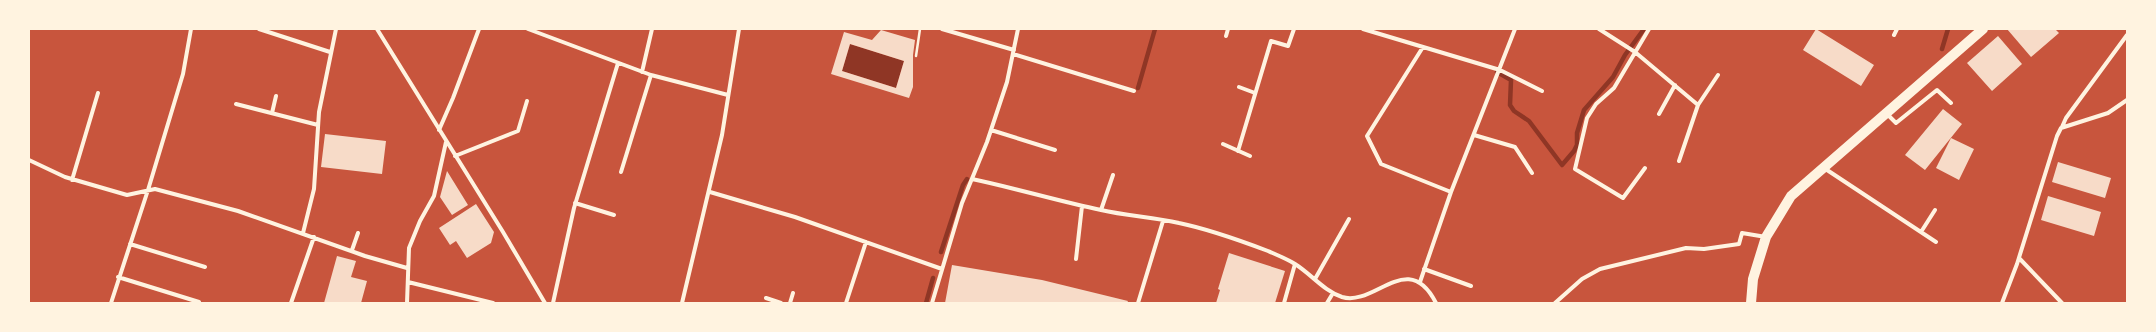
<svg xmlns="http://www.w3.org/2000/svg" width="2156" height="332" font-family="Karla,sans-serif">
<style>
.water{fill:#8f3625}
.lines{fill:none;stroke-linecap:round;stroke-linejoin:round}
.stream{stroke:#8f3625;stroke-width:4.5}
.building{fill:#f7dbc8;fill-rule:evenodd}
.path{stroke:#fff3e0;stroke-width:2.5}
.minor{stroke:#fff3e0;stroke-width:4}
.primary{stroke:#fff3e0;stroke-width:10}
</style>
<rect width="100%" height="100%" fill="#c8553d"/>
<path class="water" d="M850 44 904 61 896 88 842 71Z"/>
<g class="lines">
<path class="stream" d="M1942 49 1948 29
M1497 72 1511 80 1510 105 1514 111 1529 121 1562 165 1574 151 1577 145V133L1584 110 1613 77 1625 55 1644 29
M1138 88 1155 29
M941 252 963 185 967 179
M926 303 933 278"/>
</g>
<path class="building" d="M1816 29 1874 65 1861 86 1803 50Z
M2007 29H2055L2059 33 2031 57Z
M881 30 915 40 913 55V87L909 98 831 74 844 32 872 40ZM850 44 904 61 896 88 842 71Z
M1998 36 2022 64 1992 91 1967 63Z
M1943 109 1962 124 1925 170 1905 155Z
M325 134 386 141 382 174 321 167Z
M1951 138 1974 149 1959 180 1936 168Z
M2058 162 2111 178 2105 198 2052 182Z
M447 171 468 205 452 215 440 197Z
M2048 196 2101 212 2094 236 2041 220Z
M476 204 494 232 491 243 467 258 456 241 450 245 439 228Z
M1229 253 1285 271 1275 303H1216L1220 290 1218 289Z
M337 256 356 261 351 277 367 281 361 303H324Z
M952 265 1042 280 1128 301 1127 303H945Z"/>
<g class="lines">
<path class="path" d="M916 56 920 29"/>
<path class="minor" d="M259 29 330 52
M377 29 503 232 545 303
M528 29 651 75 728 95
M942 29 1014 50
M1363 29 1500 70 1542 91
M1599 29 1635 52 1698 105
M1894 35 1897 29
M1226 36 1228 29
M1423 47 1367 136 1381 164 1451 192
M1013 54 1134 91
M642 72 652 29
M1239 87 1255 93
M236 104 318 125
M272 113 276 96
M1659 114 1675 85
M1887 114 1896 123 1937 90 1951 103
M2062 127 2066 118 2127 35
M439 130 453 98 479 29
M991 130 1055 150
M1474 135 1515 147 1532 173
M1223 144 1250 156
M1238 151 1271 41 1288 46 1294 29
M455 156 518 131 527 101
M29 160 65 177 127 195 155 189 238 211 365 256 407 268
M1679 161 1698 105 1718 75
M1645 168 1623 198 1575 169 1587 118 1596 104 1614 88 1649 29
M1824 168 1936 242
M621 172 651 75
M972 179C1015 188 1058 201 1101 210 1127 216 1153 217 1179 223 1208 229 1239 240 1268 251 1277 255 1287 259 1295 264 1311 274 1324 291 1342 297 1375 307 1408 248 1436 303
M72 180 98 93
M710 192 795 217 942 269
M575 203 614 215
M1101 210 1113 175
M1921 232 1935 210
M303 233 314 189 319 112 336 29
M130 244 205 267
M352 250 358 233
M2019 258 2062 303
M1076 259 1082 206
M1424 269 1471 286
M118 277 199 302
M1315 279 1349 219
M408 282 493 303
M1420 282 1451 192 1515 29
M766 298 781 303
M111 303 148 190 183 74 191 29
M291 303 314 237
M407 303 409 248 420 221 434 196 446 142
M553 303 574 208 618 63
M682 303 722 135 739 29
M790 303 793 293
M846 303 866 242
M932 303 962 203 987 142 1007 82 1018 29
M1138 303 1163 221
M1284 303 1295 264
M1327 303 1333 293
M1555 303 1582 279 1600 269 1686 248 1704 249 1739 244 1742 233 1766 237
M2002 303 2017 264 2057 136 2061 128 2108 113 2127 100"/>
<path class="primary" d="M1751 303 1753 279 1766 237 1791 196 1983 29"/>
</g>
<rect width="2156" height="332" fill="none" stroke="#fff3e0" stroke-width="60"/>
</svg>
